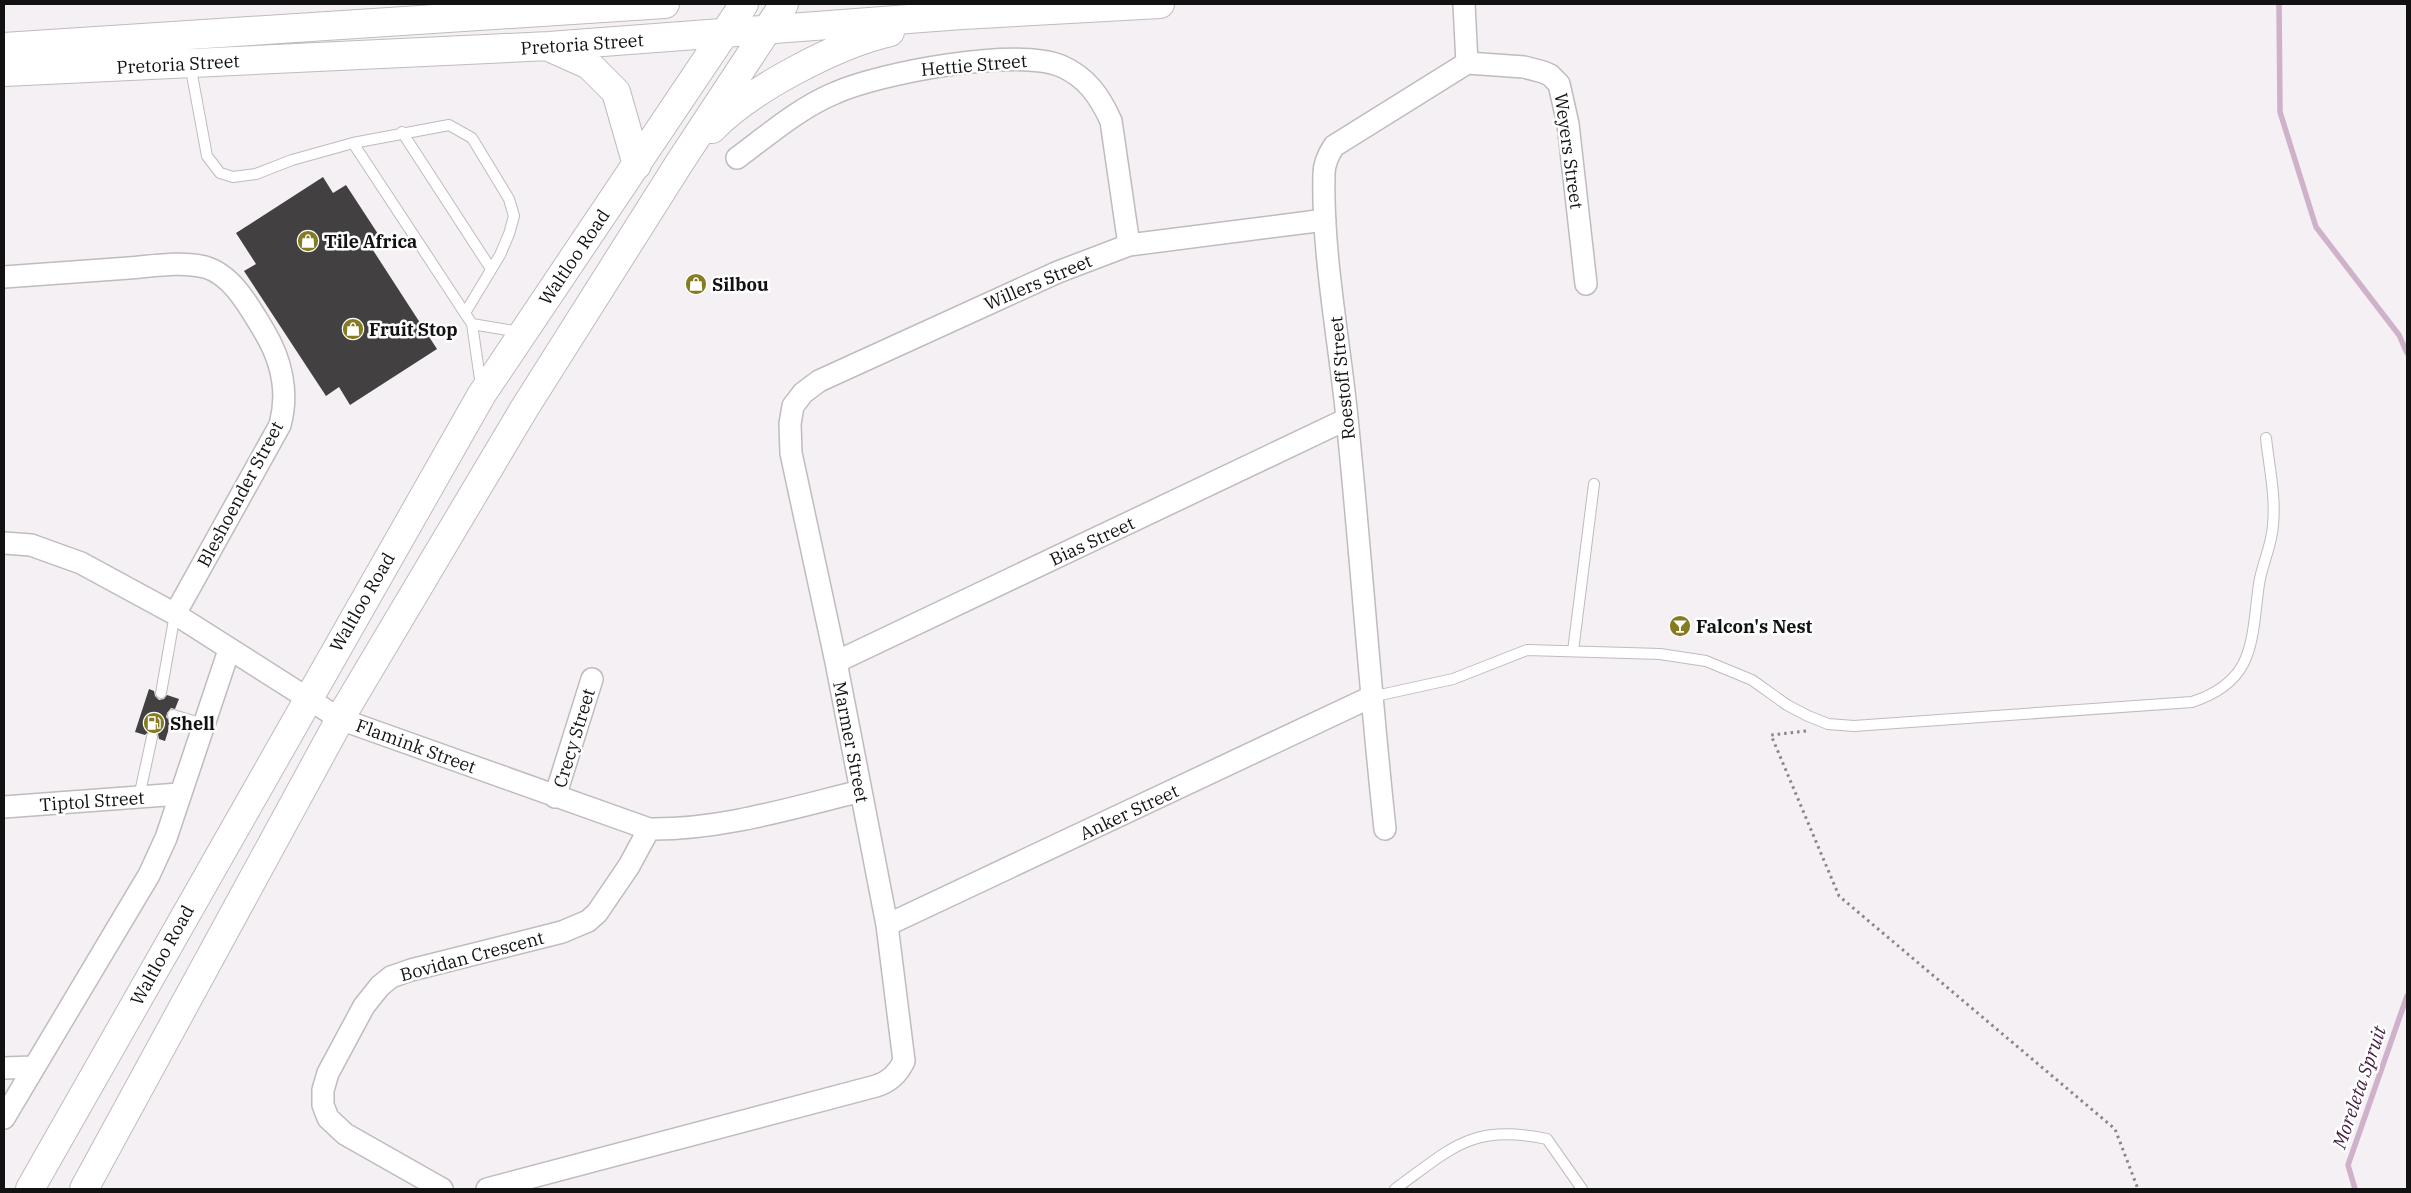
<svg xmlns="http://www.w3.org/2000/svg" width="2411" height="1193" font-family="'IBM Plex Serif',serif">
<style>
.lines{fill:none;stroke-linecap:round;stroke-linejoin:round}
.stream{stroke:#cfb1ca;stroke-width:5.5}
.building{fill:#434042}
.lane-casing{stroke:#bfbbbe;stroke-width:12}
.street-casing{stroke:#bfbbbe;stroke-width:24}
.secondary-casing{stroke:#bfbbbe;stroke-width:30}
.path{stroke:#898688;stroke-width:3;stroke-dasharray:2.5 4;stroke-linecap:butt}
.lane{stroke:#fff;stroke-width:10}
.street{stroke:#fff;stroke-width:21}
.secondary{stroke:#fff;stroke-width:28}
.labels{text-anchor:middle;dominant-baseline:central;stroke-width:5;stroke-linejoin:round;paint-order:stroke}
.street-label{font-size:18px;fill:#131213;stroke:#fff}
.poi-label{font-size:18px;font-weight:bold;fill:#131213;stroke:#fff;text-anchor:start}
.water-label{font-size:19px;font-style:italic;fill:#431d3f;stroke:#fff}
</style>
<rect width="100%" height="100%" fill="#f4f0f3"/>
<g class="lines">
<path class="stream" d="M2279 4 2280 112 2316 227 2399 335 2407 353
M2355 1189 2348 1165 2407 996"/>
</g>
<path class="building" d="M323 177 333 193 346 185 380 237 369 244 437 349 350 405 339 387 326 396 244 271 256 264 236 233Z
M149 689 154 691 155 696 159 700 164 699 167 695 179 699 175 709 171 708 167 713 166 717 171 722 165 741 159 739 158 734 154 730 149 731 145 735 135 732Z"/>
<g class="lines">
<g class="lane-casing">
<path id="lane" d="M190 64 207 156 220 173 233 177 256 174 292 160 353 143 472 324 481 386
M402 132 491 269
M353 143 449 125 472 138 509 199 514 216 509 234 500 255 465 313
M472 324 520 332
M1573 651 1594 484
M161 693 175 614
M1371 697 1453 679 1527 650 1660 654 1706 661 1752 680 1787 705 1808 716 1828 724 1854 726 2192 702C2256 681 2251 641 2259 584 2262 564 2272 545 2273 525 2276 497 2269 466 2266 438
M173 715 204 724
M139 797 152 737
M1395 1189C1452 1148 1472 1123 1547 1139L1582 1189"/>
</g>
<g class="street-casing">
<path id="street" d="M1467 63 1524 67 1543 72 1550 75 1559 84 1568 124 1586 284
M737 158C768 135 799 108 835 93 880 73 1016 47 1061 66 1087 77 1100 97 1111 121L1129 245
M4 277C46 274 87 271 129 268 154 266 181 261 205 267 233 275 250 308 264 331 281 359 289 392 280 425L175 614
M4 543 31 545 81 563 175 614 340 719 649 829C721 830 791 808 861 791
M836 662 1347 419
M555 797 592 679
M4 807 179 794
M1385 829C1370 692 1361 555 1347 418 1339 338 1322 254 1324 174 1324 163 1328 155 1334 146L1467 63 1464 4
M887 925 1371 697
M4 1068 33 1067
M4 1118 149 875 166 838 229 650
M442 1189 345 1134 328 1118 323 1105V1090L328 1073 364 1006 380 986 391 977 411 970 562 932 588 921 597 913 629 866 649 829
M487 1189 876 1086C889 1082 898 1074 904 1061L887 925 836 662 791 453 790 424 793 406 803 393 819 381 1058 272 1129 245 1325 220"/>
</g>
<g class="secondary-casing">
<path id="secondary" d="M4 47 665 4
M551 48 589 65 616 92 637 165
M4 72 549 46 962 15 1160 4
M712 129C749 90 837 44 890 32
M30 1189 482 394 744 4
M84 1189 345 710 524 409 680 162 784 4"/>
</g>
<path class="path" d="M1806 731 1771 735 1839 896 2115 1129 2138 1189"/>
<use href="#lane" class="lane"/>
<use href="#street" class="street"/>
<use href="#secondary" class="secondary"/>
</g>
<defs>
<g id="shop-disc" transform="scale(1.125)"><circle r="9.5" fill="#857c22" stroke="#fff"/><path d="M-5-2.5h2.3a2.7 3.5 0 0 1 5.4 0H5L5.5 6h-11ZM-1.5-2.5h3a1.5 2.3 0 0 0-3 0Z" fill="#fff"/></g>
<g id="bar-disc" transform="scale(1.125)"><circle r="9.5" fill="#857c22" stroke="#fff"/><path d="M-6-5H6L.8 .8V4.5H3.5V6h-7V4.5H-.8V.8Z" fill="#fff"/></g>
<g id="fuel-disc" transform="scale(1.125)"><circle r="9.5" fill="#857c22" stroke="#fff"/><path d="M-5.5-6h7V0h2V4h1.3V-2.5L3-4.5l.8-.8L6-3V5H2.5V1h-1V6h-7ZM-4.2-4.7v3.2H.2V-4.7Z" fill="#fff"/></g>
</defs>
<g fill-rule="evenodd">
<use href="#shop-disc" x="308" y="241"/>
<use href="#shop-disc" x="696" y="284"/>
<use href="#shop-disc" x="353" y="329"/>
<use href="#bar-disc" x="1680" y="626"/>
<use href="#fuel-disc" x="154" y="723"/>
</g>
<g class="labels">
<g class="street-label">
<text transform="translate(582 44) rotate(-4)">Pretoria Street</text>
<text transform="translate(178 64) rotate(-3)">Pretoria Street</text>
<text transform="translate(974 65) rotate(-5)">Hettie Street</text>
<text transform="translate(1569 151) rotate(82)">Weyers Street</text>
<text transform="translate(574 257) rotate(-56)">Waltloo Road</text>
<text transform="translate(1038 282) rotate(-23)">Willers Street</text>
<text transform="translate(1342 378) rotate(-96)">Roestoff Street</text>
<text transform="translate(240 494) rotate(-62)">Bleshoender Street</text>
<text transform="translate(1092 541) rotate(-25)">Bias Street</text>
<text transform="translate(362 602) rotate(-60)">Waltloo Road</text>
<text transform="translate(574 738) rotate(-73)">Crecy Street</text>
<text transform="translate(851 742) rotate(79)">Marmer Street</text>
<text transform="translate(416 746) rotate(20)">Flamink Street</text>
<text transform="translate(92 801) rotate(-4)">Tiptol Street</text>
<text transform="translate(1129 812) rotate(-25)">Anker Street</text>
<text transform="translate(162 955) rotate(-61)">Waltloo Road</text>
<text transform="translate(472 956) rotate(-15)">Bovidan Crescent</text>
</g>
<g class="poi-label">
<text x="324" y="241">Tile Africa</text>
<text x="712" y="284">Silbou</text>
<text x="369" y="329">Fruit Stop</text>
<text x="1696" y="626">Falcon's Nest</text>
<text x="170" y="723">Shell</text>
</g>
<g class="water-label">
<text transform="translate(2359 1087) rotate(-71)">Moreleta Spruit</text>
</g>
</g>
<rect width="2411" height="1193" fill="none" stroke="#131213" stroke-width="10"/>
</svg>
